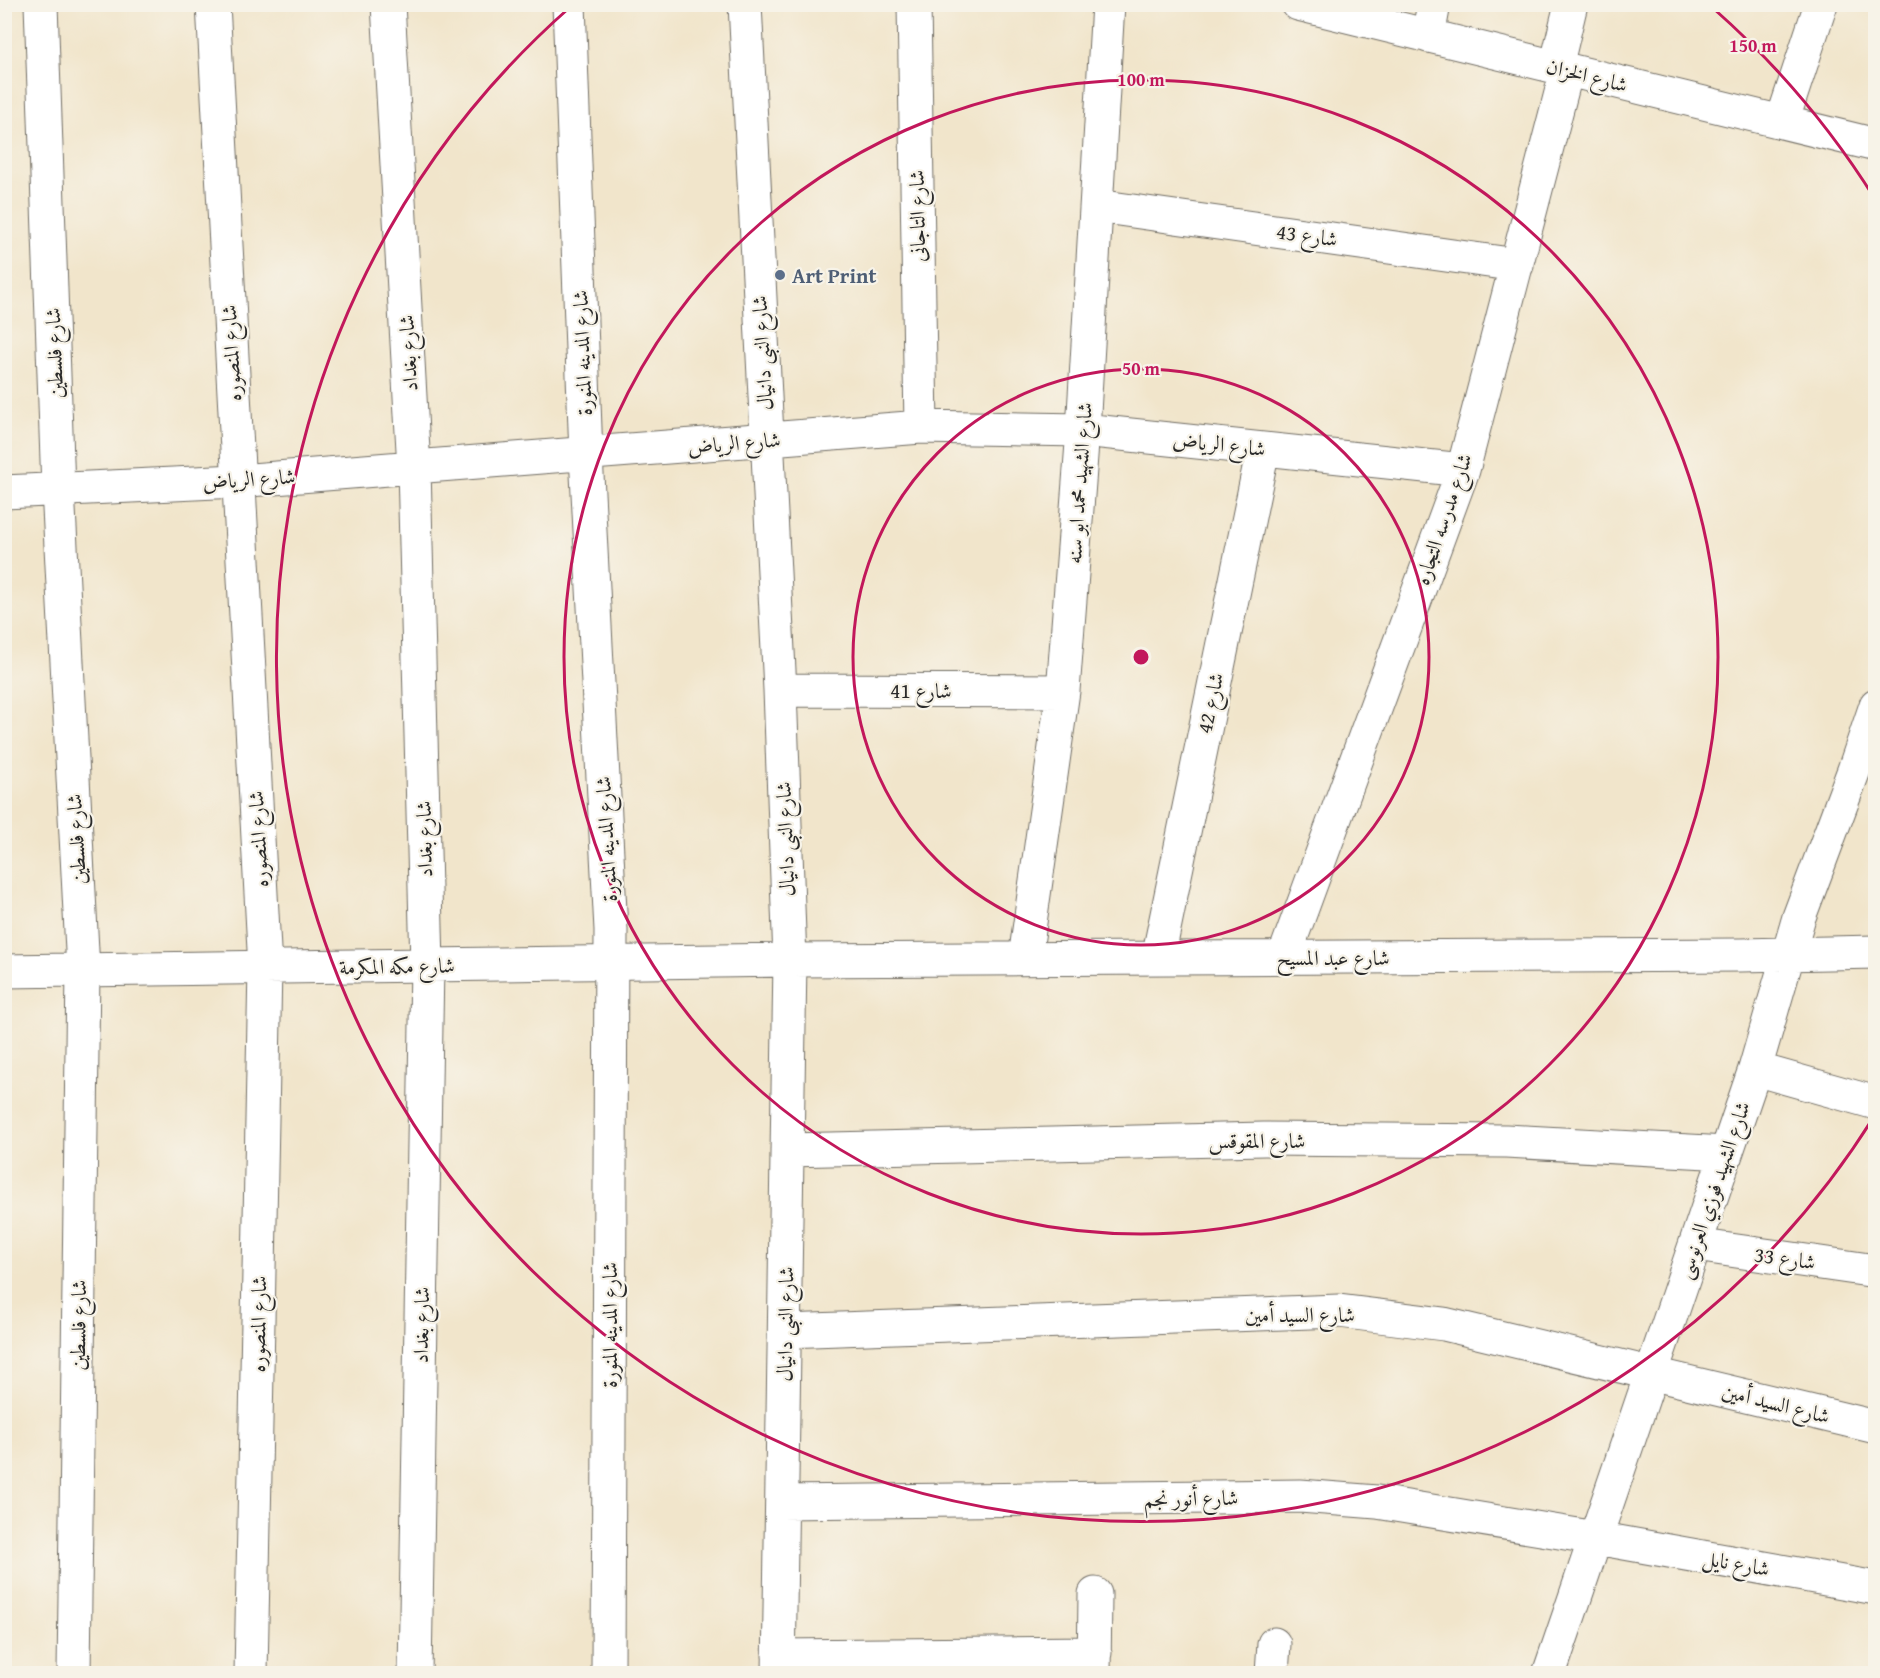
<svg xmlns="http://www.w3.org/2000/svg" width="1880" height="1678" font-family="'Gentium Book Plus',Amiri,serif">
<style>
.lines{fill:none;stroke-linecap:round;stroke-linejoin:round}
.minor-casing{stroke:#706c63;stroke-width:35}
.minor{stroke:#fff;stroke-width:33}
.ring{fill:none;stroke:#c2185b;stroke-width:3}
.service-dot{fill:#5c6f8a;stroke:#f7f3e8;stroke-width:2}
.labels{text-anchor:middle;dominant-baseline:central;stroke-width:4.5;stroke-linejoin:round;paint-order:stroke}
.street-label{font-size:21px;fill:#2b2b2b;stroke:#f7f3e8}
.service-label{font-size:21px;font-weight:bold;fill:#4e5e75;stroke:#f7f3e8;text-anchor:start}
.centre{fill:#c2185b;stroke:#f7f3e8;stroke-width:3}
.ring-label{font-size:18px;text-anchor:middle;font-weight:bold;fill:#c2185b;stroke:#f7f3e8;stroke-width:4.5;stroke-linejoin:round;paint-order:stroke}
</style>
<rect width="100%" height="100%" fill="#f7f3e8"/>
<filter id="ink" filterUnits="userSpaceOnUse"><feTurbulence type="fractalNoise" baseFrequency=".0167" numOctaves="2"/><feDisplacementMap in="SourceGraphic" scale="12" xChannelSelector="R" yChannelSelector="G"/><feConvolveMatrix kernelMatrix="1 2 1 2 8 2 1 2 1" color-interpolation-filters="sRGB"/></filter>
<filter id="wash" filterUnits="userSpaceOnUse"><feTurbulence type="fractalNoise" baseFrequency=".008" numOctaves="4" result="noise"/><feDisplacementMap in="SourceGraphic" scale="24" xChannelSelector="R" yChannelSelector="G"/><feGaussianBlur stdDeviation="1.35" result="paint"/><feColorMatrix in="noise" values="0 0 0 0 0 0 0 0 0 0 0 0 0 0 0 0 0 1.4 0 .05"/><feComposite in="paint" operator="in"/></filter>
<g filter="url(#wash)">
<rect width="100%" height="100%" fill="#f1e5cb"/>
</g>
<g filter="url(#ink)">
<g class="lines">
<g class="minor-casing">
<path id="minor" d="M41 4 58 489 83 970 74 1674
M213 4 265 968 251 1674
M388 4 414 468 427 965 415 1674
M569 4 586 455 611 930 608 1674
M745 4 780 690 790 960 779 1674
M914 4 921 427
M1298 4 1876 145
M1428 36 1434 4
M1556 67 1571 4
M1782 122 1821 4
M1097 206 1517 265
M4 492 237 481 921 427 1083 430 1463 470
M780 690 1063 691
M1284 957 1463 470 1567 70
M1025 958 1063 691 1083 430 1108 4
M1158 958 1263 449
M4 971 790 960 1741 955 1876 952
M1755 1069 1876 1103
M787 1150 1264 1139 1506 1141 1726 1153
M1695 1245 1876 1271
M785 1331 1339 1311 1444 1324 1876 1427
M782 1502 1300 1496 1377 1502 1596 1538 1876 1588
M779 1656 1095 1653
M1094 1674 1095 1594
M1272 1674 1274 1644
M1549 1674 1755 1069 1799 917 1854 770 1876 705"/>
</g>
<use href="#minor" class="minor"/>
</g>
</g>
<g class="ring">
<circle cx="1141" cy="657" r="288"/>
<circle cx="1141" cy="657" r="577"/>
<path d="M1875 1115A865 865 0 1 1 568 9M1714 9A865 865 0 0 1 1875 199"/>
</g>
<circle class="service-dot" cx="780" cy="275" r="6"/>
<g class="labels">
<g class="street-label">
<text transform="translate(1587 75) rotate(14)">شارع الخزان</text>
<text transform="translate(917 216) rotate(-91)">شارع التاجانى</text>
<text transform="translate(1307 235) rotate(8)">شارع 43</text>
<text transform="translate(54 353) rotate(-92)">شارع فلسطين</text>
<text transform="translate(231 353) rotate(-93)">شارع المنصوره</text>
<text transform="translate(408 353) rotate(-93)">شارع بغداد</text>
<text transform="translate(582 353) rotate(-92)">شارع المدينه المنورة</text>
<text transform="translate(762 353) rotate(-93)">شارع النبى دانيال</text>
<text transform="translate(734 443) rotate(-5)">شارع الرياض</text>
<text transform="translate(1219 444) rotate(6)">شارع الرياض</text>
<text transform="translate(249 479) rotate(-4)">شارع الرياض</text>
<text transform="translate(1079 483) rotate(-86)">شارع الشهيد محمد ابو سنه</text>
<text transform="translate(1443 519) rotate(-71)">شارع مدرسه التجاره</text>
<text x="921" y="690">شارع 41</text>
<text transform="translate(1210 703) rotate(-78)">شارع 42</text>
<text transform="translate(76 839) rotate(-93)">شارع فلسطين</text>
<text transform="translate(258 839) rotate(-93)">شارع المنصوره</text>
<text transform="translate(424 839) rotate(-91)">شارع بغداد</text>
<text transform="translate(606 839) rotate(-93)">شارع المدينه المنورة</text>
<text transform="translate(785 839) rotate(-92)">شارع النبى دانيال</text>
<text x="1333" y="957">شارع عبد المسيح</text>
<text transform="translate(397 966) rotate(-1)">شارع مكه المكرمة</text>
<text x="1257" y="1140">شارع المقوقس</text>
<text transform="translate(1713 1190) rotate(-71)">شارع الشهيد فوزي العرنوسى</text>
<text transform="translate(1785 1258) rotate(8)">شارع 33</text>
<text x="1300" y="1314">شارع السيد أمين</text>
<text transform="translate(258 1324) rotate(-89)">شارع المنصوره</text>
<text transform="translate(785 1324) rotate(-89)">شارع النبى دانيال</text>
<text transform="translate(78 1325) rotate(-89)">شارع فلسطين</text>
<text transform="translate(421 1325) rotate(-89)">شارع بغداد</text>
<text transform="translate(609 1325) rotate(-90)">شارع المدينه المنورة</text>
<text transform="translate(1776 1403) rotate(14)">شارع السيد أمين</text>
<text transform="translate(1191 1498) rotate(-1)">شارع أنور نجم</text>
<text transform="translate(1736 1563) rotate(10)">شارع نايل</text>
</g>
<g class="service-label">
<text x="792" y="275">Art Print</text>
</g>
</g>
<circle cx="1141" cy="657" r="9" class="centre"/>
<g class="ring-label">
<text x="1753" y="52">150 m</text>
<text x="1141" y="86">100 m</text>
<text x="1141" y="375">50 m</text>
</g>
<rect width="1880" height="1678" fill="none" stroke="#f7f3e8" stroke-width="24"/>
</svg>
